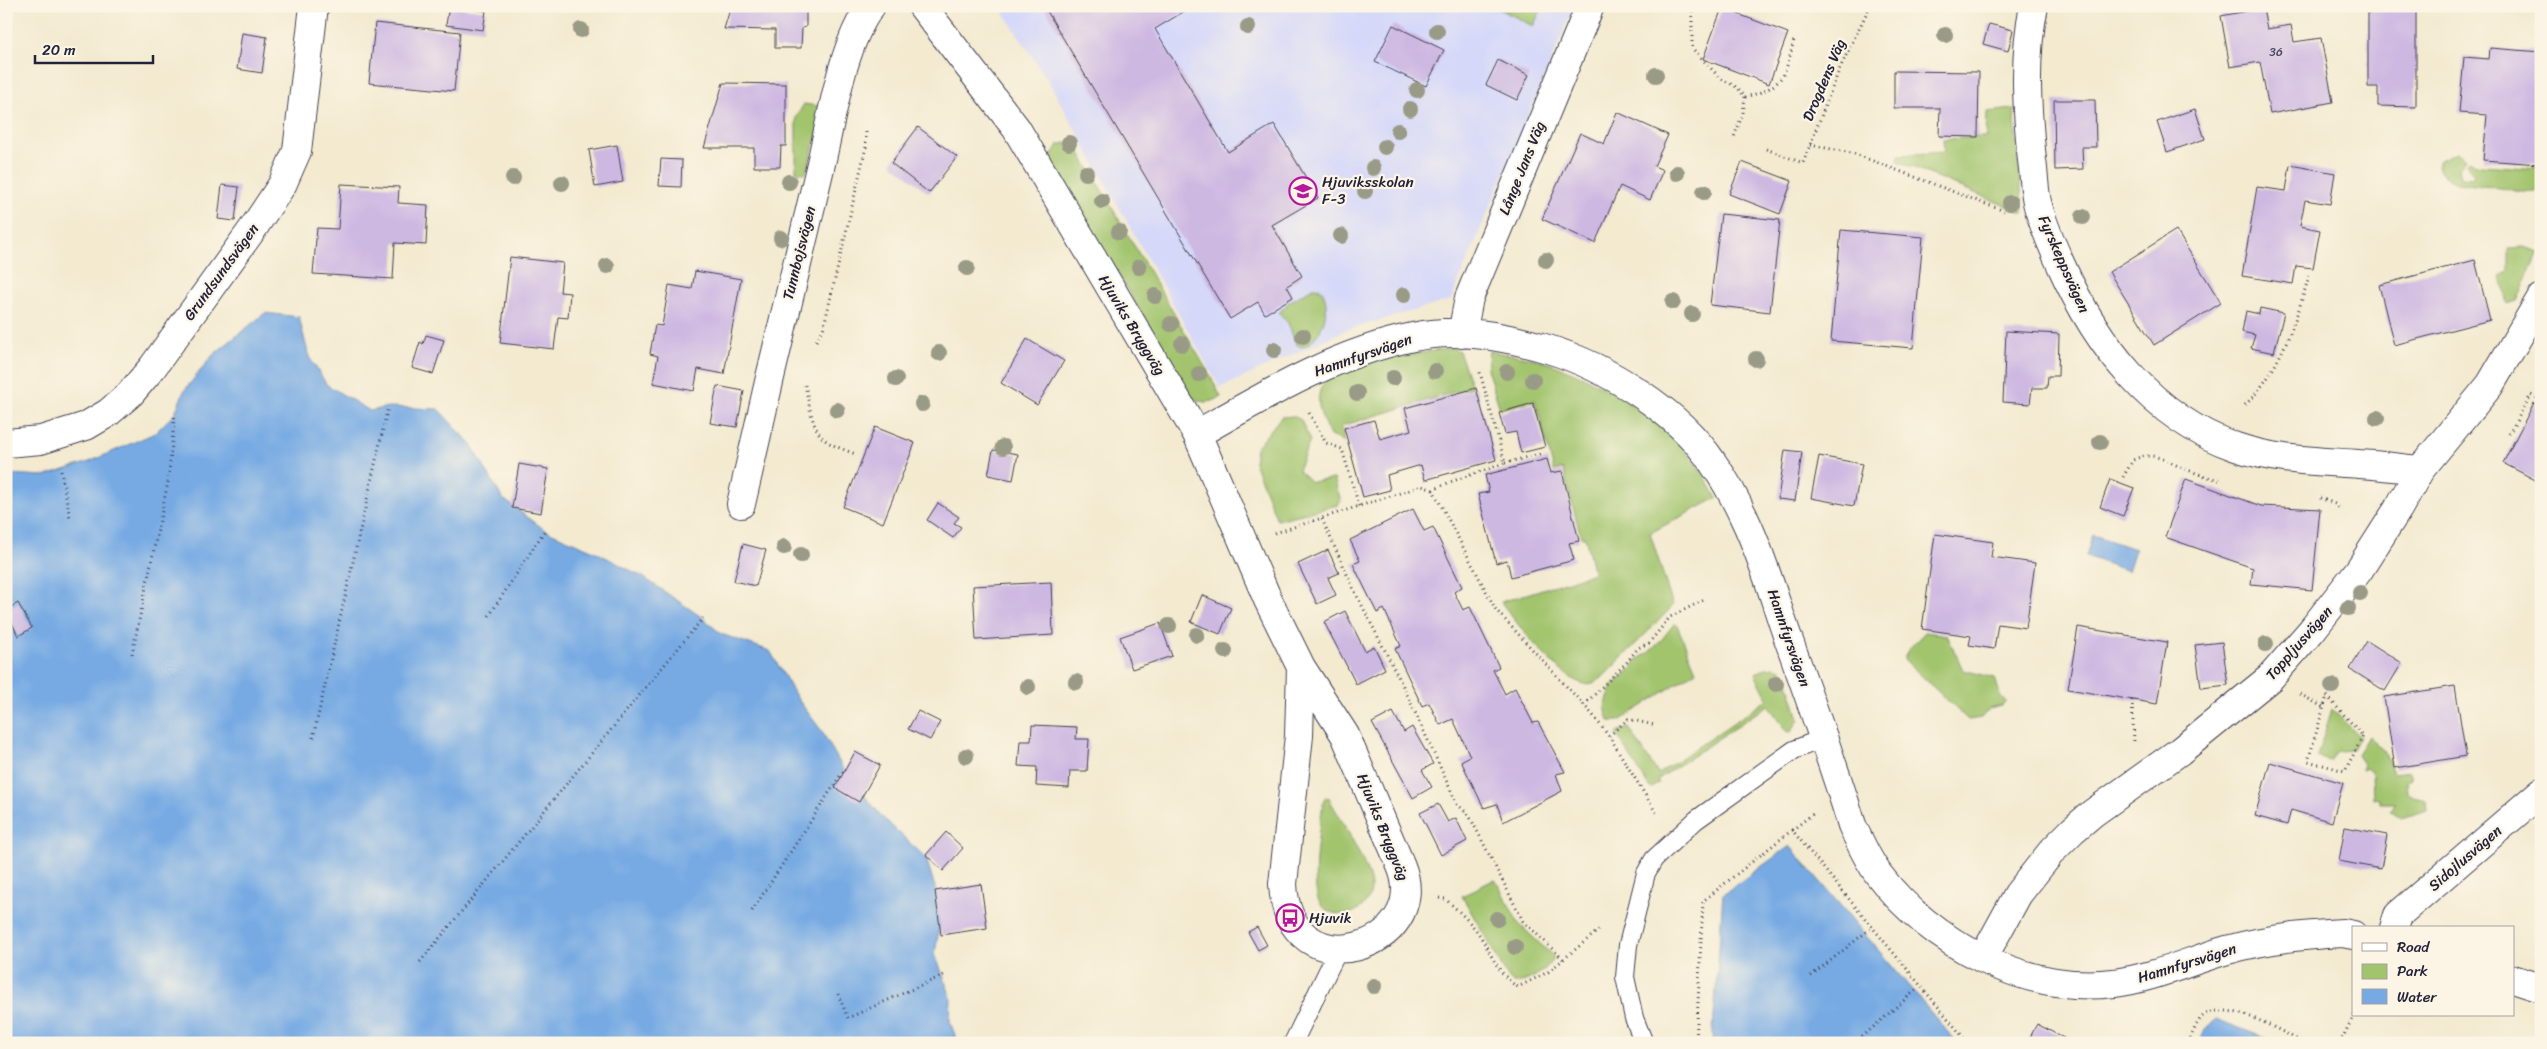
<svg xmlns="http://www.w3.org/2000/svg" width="2547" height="1049" font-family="Sriracha,sans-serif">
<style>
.built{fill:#d5d8f9}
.green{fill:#a2c46d;stroke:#627354}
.water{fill:#77aae3;stroke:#4c668f}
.building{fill:#cdb8e2}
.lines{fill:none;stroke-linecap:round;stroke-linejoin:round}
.service-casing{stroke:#414051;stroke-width:20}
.minor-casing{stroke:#414051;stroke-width:30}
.tertiary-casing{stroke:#414051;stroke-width:30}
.path{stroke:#414051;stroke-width:3;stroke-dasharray:1 4;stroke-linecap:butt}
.service{stroke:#fff;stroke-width:18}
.minor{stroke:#fff;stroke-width:28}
.tertiary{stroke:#fff;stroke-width:28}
.tree{fill:#999b87}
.labels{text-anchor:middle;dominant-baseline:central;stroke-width:4.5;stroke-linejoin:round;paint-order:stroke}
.number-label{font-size:12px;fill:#4d4865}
.street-label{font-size:15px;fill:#22223b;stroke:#fcf5e5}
.poi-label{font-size:15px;fill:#22223b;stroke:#fcf5e5;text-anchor:start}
</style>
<rect width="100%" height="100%" fill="#fcf5e5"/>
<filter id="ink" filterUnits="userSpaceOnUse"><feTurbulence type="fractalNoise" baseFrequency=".02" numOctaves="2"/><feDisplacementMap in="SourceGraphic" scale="10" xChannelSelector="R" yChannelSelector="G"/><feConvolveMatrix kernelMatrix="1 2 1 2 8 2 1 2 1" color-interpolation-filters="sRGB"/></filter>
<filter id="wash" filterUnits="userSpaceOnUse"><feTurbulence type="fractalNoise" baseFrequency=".0096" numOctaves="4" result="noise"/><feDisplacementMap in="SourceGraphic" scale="20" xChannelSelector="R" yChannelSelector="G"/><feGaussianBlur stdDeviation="1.12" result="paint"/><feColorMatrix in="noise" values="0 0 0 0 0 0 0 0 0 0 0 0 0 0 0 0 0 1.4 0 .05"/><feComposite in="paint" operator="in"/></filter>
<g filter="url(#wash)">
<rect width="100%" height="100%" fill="#f3ead0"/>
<path class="built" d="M999 6H1574L1451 300 1346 330 1220 388 1049 82Z"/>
<path class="green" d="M1494 6H1543L1533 26Z
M804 104 825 107 806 173 796 172V117Z
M2014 109 2023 213 1898 161 1899 155 1944 152 1943 139 1986 137 1987 112Z
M1073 141 1208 372 1221 397C1211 403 1201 404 1192 397L1049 160 1058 145Z
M2457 152 2465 159 2459 168 2461 177 2472 178 2474 175 2466 164 2468 161 2480 165 2541 169V193L2457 183C2446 178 2437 174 2438 161Z
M2523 247 2539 252 2517 301 2507 304 2501 276 2509 271V248Z
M1313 288H1320C1334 304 1322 342 1301 347L1296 344 1288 323 1279 313 1289 302Z
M1454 348 1459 351 1472 387 1341 426 1345 442 1330 436C1322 418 1311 398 1326 380L1373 360Z
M1489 351C1504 354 1520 355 1535 359 1595 376 1662 416 1699 468 1706 477 1711 488 1717 498L1650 533 1673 606 1603 677C1600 679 1597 682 1593 684 1568 692 1514 620 1501 602L1594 573 1585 537H1581L1563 469 1554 471 1535 400 1500 409 1487 369Z
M1293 416 1301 420 1310 441 1298 470 1311 482 1334 479 1341 501 1338 505 1277 520 1254 462 1256 448 1281 417Z
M1674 624 1677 625 1696 671 1619 721H1609L1605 706 1613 685 1633 667 1636 660 1647 654 1659 643Z
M1925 632 1947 635 1963 670 1995 678 2000 695 2006 702 2002 706 1989 709 1981 718 1968 720 1904 659 1908 650Z
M1775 667 1781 669 1787 679 1799 719 1791 732 1787 731 1768 705 1657 780 1659 783 1652 788 1649 787 1617 735 1619 731 1629 728 1658 774 1768 699 1755 674 1766 668Z
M2332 709 2360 737 2352 750 2337 751 2330 761 2317 757Z
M2368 736 2384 751 2393 773 2410 771 2412 779 2407 781 2408 793 2413 797 2426 800 2427 810 2401 818 2389 810 2396 803H2379V799L2373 798 2372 772 2367 768 2362 770 2363 764 2357 755Z
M1328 797C1339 816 1370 867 1371 887 1372 913 1332 926 1319 901 1310 884 1320 820 1324 799Z
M1495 879 1519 924 1554 957C1549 969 1527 984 1513 983L1509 979 1462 896Z"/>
<path class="water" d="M265 313 299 317 309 357 327 385 370 411 388 407 438 409 471 444 502 498 545 530 594 551 643 577 703 618 721 634 770 651 797 698 821 730 844 770 882 817 926 858 942 910 935 954 951 997 950 1022 957 1040 969 1043H6V474L46 476 89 462 155 433 175 413 184 391 213 355Z
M2093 535 2135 549 2128 571 2086 556Z
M1790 846 1957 1043H1712L1723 894Z
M2216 1019 2270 1040 2274 1043H2199L2206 1028Z"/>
<g id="blocks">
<path class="building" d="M449 6 486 11 483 30 446 25Z
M731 6H806V27L802 28 801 48H775V30L724 29Z
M1044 6H1193L1155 29 1228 152 1274 124 1318 198 1272 225 1302 276 1287 286 1293 297 1265 314 1258 302 1230 319Z
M2368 6H2416V107L2378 106V87H2368Z
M1722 8 1788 33 1769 84 1703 59Z
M2263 8 2267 29 2291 25 2294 42 2321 38 2333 102 2270 114 2260 62 2230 67 2221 16Z
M375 23 460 32 454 91 369 83Z
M1989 24 2013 30 2008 51 1983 44Z
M1393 25 1444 50 1426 86 1375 62Z
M242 33 267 37 262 73 237 69Z
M2490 48 2541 52 2539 164 2483 160 2487 115 2459 113 2464 57 2489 59Z
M1498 60 1529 75 1517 100 1486 85Z
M1894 71 1979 72 1978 137 1939 136 1940 108H1894Z
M723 83 786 84V146H781L780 167H754V148H704Z
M2054 100H2095L2096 147H2082L2083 169 2055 170Z
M2195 109 2205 139 2167 152 2157 122Z
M1617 112 1668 135 1654 166 1663 170 1650 200 1620 186 1595 243 1542 219 1580 133 1604 144Z
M918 127 957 157 929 193 891 163Z
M617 145 623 182 595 187 589 150Z
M661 159 682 160 681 187 659 186Z
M1742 162 1792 181 1780 214 1729 194Z
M2290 165 2335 173 2330 204 2305 200 2300 226 2320 230 2313 268 2296 266 2293 284 2242 276 2257 187 2286 191Z
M341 184 399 187 398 203 428 205 426 245 395 243 393 279 313 274 317 228 338 229Z
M222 185 239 187 235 221 218 219Z
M1721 214 1780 220 1770 312 1710 305Z
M1841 230 1923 237 1913 348 1831 341Z
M2176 230 2221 303 2154 345 2109 272Z
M510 257 563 263 560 292 570 293 568 318 558 317 554 349 500 343Z
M2475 260 2490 320 2394 345 2379 285Z
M695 271 741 279 724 374 698 369 694 391 653 383 658 356 650 354 655 325 662 326 669 285 692 289Z
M2260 308 2284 313 2274 353 2251 348 2255 335 2242 332 2246 311 2259 314Z
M2006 331 2059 334 2058 376H2048L2047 388H2032L2030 404 2003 402Z
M426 335 444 340 433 374 412 368 420 342 423 344Z
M1027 339 1064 361 1037 405 1001 383Z
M717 386 744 391 737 427 710 423Z
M1476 388 1496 460 1425 480 1421 465 1387 475 1390 490 1363 497 1344 428 1374 420 1380 439 1411 430 1405 408Z
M1533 403 1545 447 1521 453 1516 432 1505 434 1499 413Z
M2534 403 2541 407V483L2503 463Z
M875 427 915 443 883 523 843 507Z
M993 450 1018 454 1013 480 988 475Z
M1785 450 1802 452 1795 501 1778 499Z
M1819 456 1862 464 1854 506 1811 498Z
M1547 459 1551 473 1562 471 1579 541 1569 543 1574 560 1511 577 1507 560 1496 563 1478 494 1489 492 1485 475Z
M519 464 548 469 541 513 512 508Z
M2110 479 2134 488 2123 516 2100 507Z
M2186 479 2261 506 2320 509 2312 590 2251 584 2253 568 2165 537Z
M938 503 959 517 954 523 961 527 953 538 927 520Z
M1413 509 1424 531 1433 527 1462 587 1454 592 1463 610 1470 607 1499 667 1493 670 1505 694 1515 688 1533 723 1538 722 1565 772 1556 774 1562 791 1503 822 1497 804 1484 808 1461 761 1470 756 1453 719 1440 725 1429 703 1422 706 1395 649 1401 646 1384 609 1377 613 1353 564 1360 561 1350 540Z
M1935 534 1993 542 1991 557 2035 563 2026 628 1998 624 1994 649 1969 645 1971 636 1922 629Z
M743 544 766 550 756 586 734 581Z
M1328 550 1339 573 1328 578 1336 595 1317 604 1298 564Z
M1051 582 1053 635 976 640 973 586Z
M1202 595 1231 608 1220 634 1191 622Z
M18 603 32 628 18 636 6 610Z
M1345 611 1365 651 1374 646 1385 669 1356 684 1324 622Z
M1160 623 1172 656 1132 669 1120 637Z
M2078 627 2167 642 2157 704 2068 689Z
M2367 641 2402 663 2385 691 2350 669Z
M2222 642 2228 685 2201 688 2195 645Z
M2455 686 2466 756 2395 768 2384 697Z
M918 711 940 722 930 740 908 729Z
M1393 712 1404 732 1412 727 1433 764 1422 770 1432 787 1413 798 1372 723Z
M1032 725 1077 727 1076 739H1089L1087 771H1070L1069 788 1036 786 1037 767 1018 766 1020 741H1031Z
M855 752 880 765 859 802 835 788Z
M2270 762 2343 783 2332 822 2291 810 2287 825 2255 816Z
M1438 804 1448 822 1456 818 1467 841 1441 855 1420 813Z
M2345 827 2387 835 2381 869 2339 861Z
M946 832 963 848 943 871 926 855Z
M981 884 987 928 941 935 935 891Z
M1257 927 1267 945 1258 950 1248 932Z
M2037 1024 2073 1043H2027Z"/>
</g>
</g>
<g filter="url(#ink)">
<use href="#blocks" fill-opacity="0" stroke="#414051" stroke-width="1"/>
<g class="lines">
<g class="service-casing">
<path id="service" d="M1293 1043 1338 950
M1644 1043 1634 1018 1625 977 1628 945 1646 873 1654 859 1696 820 1794 750 1823 738"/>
</g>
<g class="minor-casing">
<path id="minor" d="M2034 6C2023 57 2027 110 2032 160 2034 174 2034 189 2037 202 2042 223 2052 245 2061 265 2096 344 2152 418 2236 447 2277 461 2318 461 2359 464 2379 465 2400 468 2420 470
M1462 334 1469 298 1590 6
M1197 434C1266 395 1335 353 1413 337 1458 327 1505 336 1548 349 1607 367 1678 411 1713 463 1726 481 1737 502 1746 522 1764 560 1775 602 1789 641 1811 702 1833 763 1852 825 1860 843 1868 860 1879 875 1931 944 2027 994 2114 983 2154 978 2189 961 2227 950 2265 939 2303 935 2343 933L2353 935
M6 443 41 440 86 426 108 413 130 394 152 368 252 230 282 185 297 151 314 6
M741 504C766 393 792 283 819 172 831 123 841 46 871 6
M2394 928 2398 915 2541 792
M1983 958 2018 894 2052 851 2073 830 2093 813 2180 751 2270 678 2312 630 2359 570 2398 509 2420 470 2490 385 2541 298
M2513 979 2541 988"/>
</g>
<g class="tertiary-casing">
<path id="tertiary" d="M922 6 1016 128 1197 434 1268 600 1301 667 1345 735 1401 866C1434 948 1288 993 1283 884L1299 736 1301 667"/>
</g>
<path class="path" d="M1692 6V48L1720 78 1738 88 1745 97 1743 113 1734 137
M1745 97C1784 87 1785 76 1794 40
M1810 145 1852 153 2004 211
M1766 149 1803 163 1840 68 1870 6
M816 341 823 330 866 147V129
M805 385C809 401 811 429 825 440 834 447 847 450 857 455
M2245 405C2280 372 2296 320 2309 276
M1309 413 1326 443 1342 449 1359 506
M2509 434 2531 395 2541 400
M1505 463 1543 453
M61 471 70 518
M2123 477 2133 460C2154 449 2168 463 2188 470 2198 474 2208 477 2219 480
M1433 490 1450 482 1505 463 1479 369
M2320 498 2335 504 2340 509
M1322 519 1354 590 1404 688 1457 804 1469 815 1523 921 1563 959
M1275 533 1422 486 1433 490 1496 610 1592 714 1611 739 1658 816
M489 616 545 530
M132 654 168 482 175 413
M2300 694 2323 707
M2327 696 2363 736 2345 771 2308 761Z
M2132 700 2134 742
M1584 705 1627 662 1638 648 1649 643 1670 617 1704 600
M1609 736 1628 719 1654 725
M313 738 388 407
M1792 830 1813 814
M1439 898 1445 899C1456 908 1467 919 1476 930 1490 949 1497 975 1518 987L1548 972 1600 929
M752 911 844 770
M420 962 703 618
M1811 976 1870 929
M838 994 848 1018 944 975
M1862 1037 1917 989
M1696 1043 1703 901 1792 830 1968 1043
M2188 1043C2192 1035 2197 1021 2203 1016 2228 998 2280 1031 2304 1043
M2340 1043 2354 1015"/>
<use href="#service" class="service"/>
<use href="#minor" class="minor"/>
<use href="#tertiary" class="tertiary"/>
</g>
<g class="tree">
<circle cx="1248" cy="27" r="8"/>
<circle cx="581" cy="30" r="8"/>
<circle cx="1437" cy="31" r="8"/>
<circle cx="1945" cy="35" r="8"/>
<circle cx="1656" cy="75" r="8"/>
<circle cx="1417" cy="90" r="8"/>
<circle cx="1410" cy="109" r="8"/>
<circle cx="1398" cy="131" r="8"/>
<circle cx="1069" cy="143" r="8"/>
<circle cx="1385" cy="147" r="8"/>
<circle cx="1373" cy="168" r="8"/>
<circle cx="1086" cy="173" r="8"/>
<circle cx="1677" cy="173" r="8"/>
<circle cx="513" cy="178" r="8"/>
<circle cx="789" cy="182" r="8"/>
<circle cx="562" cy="183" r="8"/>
<circle cx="1365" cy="191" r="8"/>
<circle cx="1704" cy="192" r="8"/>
<circle cx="1102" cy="201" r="8"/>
<circle cx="2010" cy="203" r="8"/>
<circle cx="2083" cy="217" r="8"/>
<circle cx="1119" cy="232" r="8"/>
<circle cx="1341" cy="236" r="8"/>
<circle cx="781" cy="238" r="8"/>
<circle cx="1546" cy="260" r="8"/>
<circle cx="607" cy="266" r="8"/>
<circle cx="1139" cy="267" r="8"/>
<circle cx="967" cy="268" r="8"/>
<circle cx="1404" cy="295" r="8"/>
<circle cx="1155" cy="296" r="8"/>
<circle cx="1673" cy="302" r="8"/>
<circle cx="1692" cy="314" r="8"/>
<circle cx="1171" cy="324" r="8"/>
<circle cx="1303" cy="336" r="8"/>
<circle cx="1182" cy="344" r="8"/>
<circle cx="1274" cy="350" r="8"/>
<circle cx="939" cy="353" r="8"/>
<circle cx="1756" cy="359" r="8"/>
<circle cx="1435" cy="371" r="8"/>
<circle cx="1507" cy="372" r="8"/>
<circle cx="1199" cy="374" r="8"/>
<circle cx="1393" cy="378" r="8"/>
<circle cx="896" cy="379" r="8"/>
<circle cx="1533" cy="380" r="8"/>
<circle cx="1357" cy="393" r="8"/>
<circle cx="922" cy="404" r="8"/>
<circle cx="837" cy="410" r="8"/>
<circle cx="2377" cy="418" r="8"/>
<circle cx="2100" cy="442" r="8"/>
<circle cx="1003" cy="447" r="8"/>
<circle cx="784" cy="547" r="8"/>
<circle cx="801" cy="555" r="8"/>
<circle cx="2360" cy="593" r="8"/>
<circle cx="2348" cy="608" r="8"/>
<circle cx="1169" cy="626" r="8"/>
<circle cx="1197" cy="635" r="8"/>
<circle cx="2266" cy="644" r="8"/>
<circle cx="1225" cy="651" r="8"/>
<circle cx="1076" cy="682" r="8"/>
<circle cx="1776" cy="684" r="8"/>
<circle cx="2332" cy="686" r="8"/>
<circle cx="1028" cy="687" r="8"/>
<circle cx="966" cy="756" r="8"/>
<circle cx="1497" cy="919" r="8"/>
<circle cx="1515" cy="947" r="8"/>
<circle cx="1374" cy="986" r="8"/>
</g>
</g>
<defs>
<g id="school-ring" transform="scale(1.4375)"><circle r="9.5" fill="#fcf5e5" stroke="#b5179e" stroke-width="1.5"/><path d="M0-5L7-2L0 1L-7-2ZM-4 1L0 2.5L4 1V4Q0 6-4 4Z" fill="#b5179e"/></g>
<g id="bus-ring" transform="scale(1.4375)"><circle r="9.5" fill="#fcf5e5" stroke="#b5179e" stroke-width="1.5"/><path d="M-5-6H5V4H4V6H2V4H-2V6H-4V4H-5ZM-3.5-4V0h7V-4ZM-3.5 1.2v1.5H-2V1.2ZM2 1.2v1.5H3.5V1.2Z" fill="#b5179e"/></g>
</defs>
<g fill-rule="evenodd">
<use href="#school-ring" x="1303" y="191"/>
<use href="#bus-ring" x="1290" y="918"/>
</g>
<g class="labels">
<g class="number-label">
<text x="2276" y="52">36</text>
</g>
<g class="street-label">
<text transform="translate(1824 80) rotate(-67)">Drogdens Väg</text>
<text transform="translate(1522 168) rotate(-68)">Långe Jans Väg</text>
<text transform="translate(799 253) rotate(-76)">Tunnbojsvägen</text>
<text transform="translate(2064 264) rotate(66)">Fyrskeppsvägen</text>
<text transform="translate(221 272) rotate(-54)">Grundsundsvägen</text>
<text transform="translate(1132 325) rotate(59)">Hjuviks Bryggväg</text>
<text transform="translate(1363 355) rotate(-19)">Hamnfyrsvägen</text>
<text transform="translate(1789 638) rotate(71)">Hamnfyrsvägen</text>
<text transform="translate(2299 643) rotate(-49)">Toppljusvägen</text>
<text transform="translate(1383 827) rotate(68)">Hjuviks Bryggväg</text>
<text transform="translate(2465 858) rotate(-41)">Sidojlusvägen</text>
<text transform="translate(2187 963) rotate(-17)">Hamnfyrsvägen</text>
</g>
<g class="poi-label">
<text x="1322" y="182">Hjuviksskolan<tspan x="1322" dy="17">F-3</tspan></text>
<text x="1309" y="918">Hjuvik</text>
</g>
</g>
<rect width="2547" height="1049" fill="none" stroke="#fcf5e5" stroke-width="25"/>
<rect x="2352" y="926" width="162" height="90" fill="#fcf5e5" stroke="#a5a1a1"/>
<rect x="2362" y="943" width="25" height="8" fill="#ffffff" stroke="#a5a1a1"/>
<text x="2397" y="952" font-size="15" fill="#22223b">Road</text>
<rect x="2362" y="964" width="25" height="15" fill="#a2c46d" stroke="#a5a1a1"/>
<text x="2397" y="976" font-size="15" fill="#22223b">Park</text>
<rect x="2362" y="989" width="25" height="15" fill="#77aae3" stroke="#a5a1a1"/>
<text x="2397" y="1002" font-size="15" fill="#22223b">Water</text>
<path d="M35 55v8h118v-8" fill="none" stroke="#22223b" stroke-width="2.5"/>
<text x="42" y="55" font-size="15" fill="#22223b" stroke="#fcf5e5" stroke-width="4" paint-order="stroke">20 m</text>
</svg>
